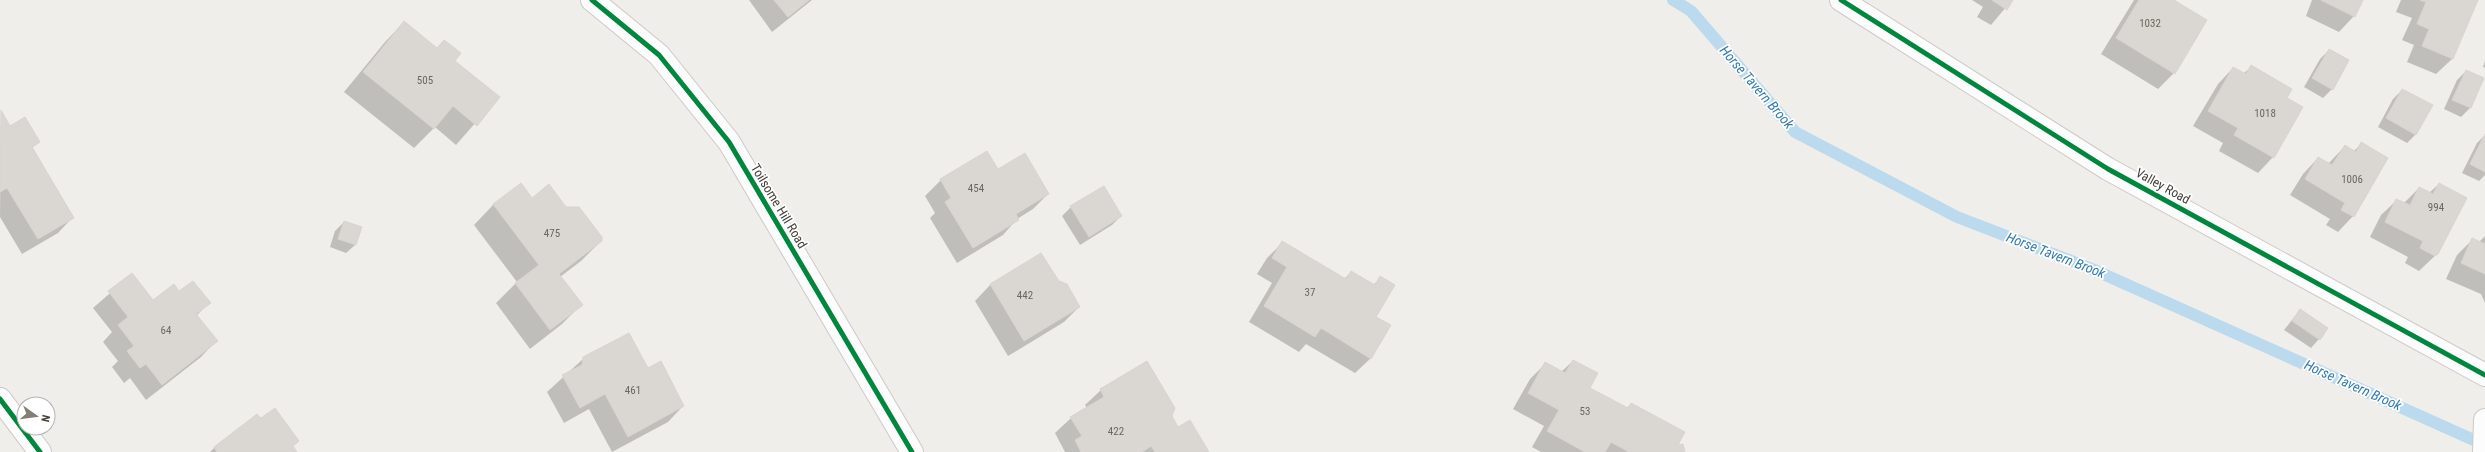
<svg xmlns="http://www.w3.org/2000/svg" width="2485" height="452" font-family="'Roboto Condensed',sans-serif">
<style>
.shadow{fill:#0003}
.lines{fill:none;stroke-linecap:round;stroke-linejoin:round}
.stream{stroke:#bcdaed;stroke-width:12}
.building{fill:#dad7d2;stroke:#d8d5d0}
.minor-casing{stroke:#cccac6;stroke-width:24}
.minor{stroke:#fdfcfc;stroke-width:22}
.cycleway-casing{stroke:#fff;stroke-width:8}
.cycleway{stroke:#00873e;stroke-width:5}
.labels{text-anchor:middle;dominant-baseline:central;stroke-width:3.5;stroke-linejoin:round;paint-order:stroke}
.number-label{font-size:11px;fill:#6c665e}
.street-label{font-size:13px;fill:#464036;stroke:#fff}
.water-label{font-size:14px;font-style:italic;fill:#327caf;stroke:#fff}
</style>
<rect width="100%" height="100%" fill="#f0eeea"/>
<path class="shadow" d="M749 0H812L772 32Z
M1972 0H2012L1991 25 1977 17 1983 7Z
M2134 0H2172L2174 73 2158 89 2101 54Z
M2312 0H2362L2354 16 2339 32 2306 16Z
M2401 0H2477L2452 59 2436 74 2407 62 2414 45 2402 40 2412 18 2396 12Z
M404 22 498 97 456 145 435 127 414 148 344 92 385 42Z
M2329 50 2332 89 2323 98 2304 87 2320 59Z
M2485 61V68L2483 67Z
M2251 67 2286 98 2273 157 2258 173 2219 151 2223 143 2193 126 2218 84 2233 68 2243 74Z
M2466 71 2482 78 2470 108 2461 117 2444 109 2457 80Z
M2402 90 2416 134 2407 143 2378 127 2393 99Z
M1 112 10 128 39 142 32 148 73 217 58 233 22 254 0 217Z
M2485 135V175L2479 181 2462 173 2477 143Z
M2362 143 2353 216 2338 232 2326 225 2330 219 2290 195 2303 174 2318 158 2328 164 2345 146 2353 152Z
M986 153 997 171 1048 194 1033 209 1017 219 1003 235 957 263 930 218 935 213 925 196 941 180Z
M521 184 532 199 601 241 581 261 560 277 581 305 562 324 530 349 496 303 517 282 474 225 493 205Z
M2439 184 2438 253 2419 271 2405 263 2408 257 2370 237 2381 215 2397 200 2404 203 2419 188 2429 193Z
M1071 207 1121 216 1112 225 1080 245 1062 216Z
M344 222 355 245 346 253 330 247 335 231Z
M2485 236V303L2481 294 2446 279 2457 255 2472 240 2479 242Z
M1283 242 1344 279 1351 272 1373 285 1381 278 1371 358 1355 373 1306 344 1299 352 1249 322 1272 283 1257 274 1267 258Z
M1041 254 1058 282 1079 307 1064 322 1008 356 975 301 990 285Z
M132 274 153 301 179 293 209 303 196 316 216 341 201 357 146 400 130 378 124 383 112 367 118 361 103 342 112 332 93 308Z
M2300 310 2319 339 2311 348 2284 330Z
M584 358 648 370 683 406 668 422 612 452 589 409 564 423 547 392Z
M1573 361 1589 388 1626 409 1631 404 1684 452H1541L1532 447 1544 426 1513 409 1530 379 1545 364 1561 372Z
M1101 390 1170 416 1178 429 1207 452H1065L1055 433 1071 418 1087 408 1085 405Z
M292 447 296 452H210L214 448Z"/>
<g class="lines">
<path class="stream" d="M1673 0 1691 11 1795 132 1957 217 2092 269 2485 445"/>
</g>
<path class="building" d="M774 0H809L788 17Z
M1992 0H2013L2007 10Z
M2139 0H2174L2207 20 2175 74 2116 38Z
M2321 0H2363L2355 17Z
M2420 0H2478L2453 59 2422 46 2429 29 2417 24 2426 2Z
M404 21 437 48 444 40 461 53 455 61 500 97 477 126 453 106 434 129 363 72Z
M2329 49 2349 60 2333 90 2312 78Z
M2251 65 2292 89 2287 98 2303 107 2274 158 2234 135 2238 128 2208 111 2233 67 2246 74Z
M2466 70 2484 78 2471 108 2452 100Z
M2402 89 2433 105 2416 135 2386 118Z
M1 110 10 126 25 117 40 142 32 147 74 218 38 239 7 188 0 192Z
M2485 134V172L2470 164Z
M2361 142 2388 158 2354 217 2341 210 2345 203 2305 179 2318 157 2332 165 2345 145 2356 152Z
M987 151 998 169 1025 153 1049 194 1016 214 1019 220 973 248 945 202 951 198 940 179Z
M521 183 532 198 549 184 566 207H579L602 237V241L559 274 583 305 550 330 515 283 539 265 493 204Z
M2439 183 2467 198 2438 254 2435 256 2420 248 2423 241 2385 222 2396 199 2410 205 2419 187 2433 194Z
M1104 186 1122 216 1089 237 1070 206Z
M344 221 362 227 356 245 338 239Z
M2472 238 2485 244V274L2461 263Z
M1282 241 1346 279 1351 271 1375 285 1380 276 1395 285 1376 317 1391 325 1371 359 1321 328 1315 337 1264 306 1287 267 1272 258Z
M1041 253 1059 281 1067 284 1080 307 1024 341 990 284Z
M132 273 153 300 174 284 179 291 193 281 211 303 196 314 218 341 162 385 146 364 140 368 127 351 134 346 118 325 128 317 108 291Z
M2300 309 2328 328 2320 340 2292 321Z
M629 333 648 368 661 361 684 406 628 437 605 394 580 408 562 375 582 365 583 357Z
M1573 360 1598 373 1590 388 1628 408 1631 403 1685 432 1678 445 1683 444 1685 452H1629L1611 442 1605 452H1585L1547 431 1559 410 1528 393 1545 362 1565 373Z
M1147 361 1175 408 1172 416 1178 427 1190 420 1209 452H1155L1151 446 1142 452H1081L1075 440 1082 436 1070 417 1104 397 1100 389Z
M275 408 299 441 293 446 297 452H217L214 447 257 414 261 418Z"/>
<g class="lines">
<g class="minor-casing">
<path id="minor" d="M592 0 659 55 729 142 912 452
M1841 0 2108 169 2485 375
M0 399 40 452
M2484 452 2485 420"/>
</g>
<use href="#minor" class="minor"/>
<g class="cycleway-casing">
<path id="cycleway" d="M592 0 659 55 729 142 912 452
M1841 0 2108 169 2485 375
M0 399 40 452"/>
</g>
<use href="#cycleway" class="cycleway"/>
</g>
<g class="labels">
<g class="number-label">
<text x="2150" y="23">1032</text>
<text x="425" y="80">505</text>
<text x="2265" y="113">1018</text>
<text x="2352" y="179">1006</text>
<text x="976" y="188">454</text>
<text x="2436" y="207">994</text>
<text x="552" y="233">475</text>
<text x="1310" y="292">37</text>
<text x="1025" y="295">442</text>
<text x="166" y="330">64</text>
<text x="633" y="390">461</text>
<text x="1585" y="411">53</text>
<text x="1116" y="431">422</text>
</g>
<g class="street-label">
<text transform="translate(2163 186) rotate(29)">Valley Road</text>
<text transform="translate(779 206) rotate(59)">Toilsome Hill Road</text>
</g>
<g class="water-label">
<text transform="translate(1757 87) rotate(49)">Horse Tavern Brook</text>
<text transform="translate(2056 255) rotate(21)">Horse Tavern Brook</text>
<text transform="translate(2353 385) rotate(24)">Horse Tavern Brook</text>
</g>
</g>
<g transform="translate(36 416) rotate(104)"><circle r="19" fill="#ffffff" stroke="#b5b3af"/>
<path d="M0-3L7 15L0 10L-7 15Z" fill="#827d75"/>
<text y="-6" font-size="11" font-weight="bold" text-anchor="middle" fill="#464036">N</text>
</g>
</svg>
